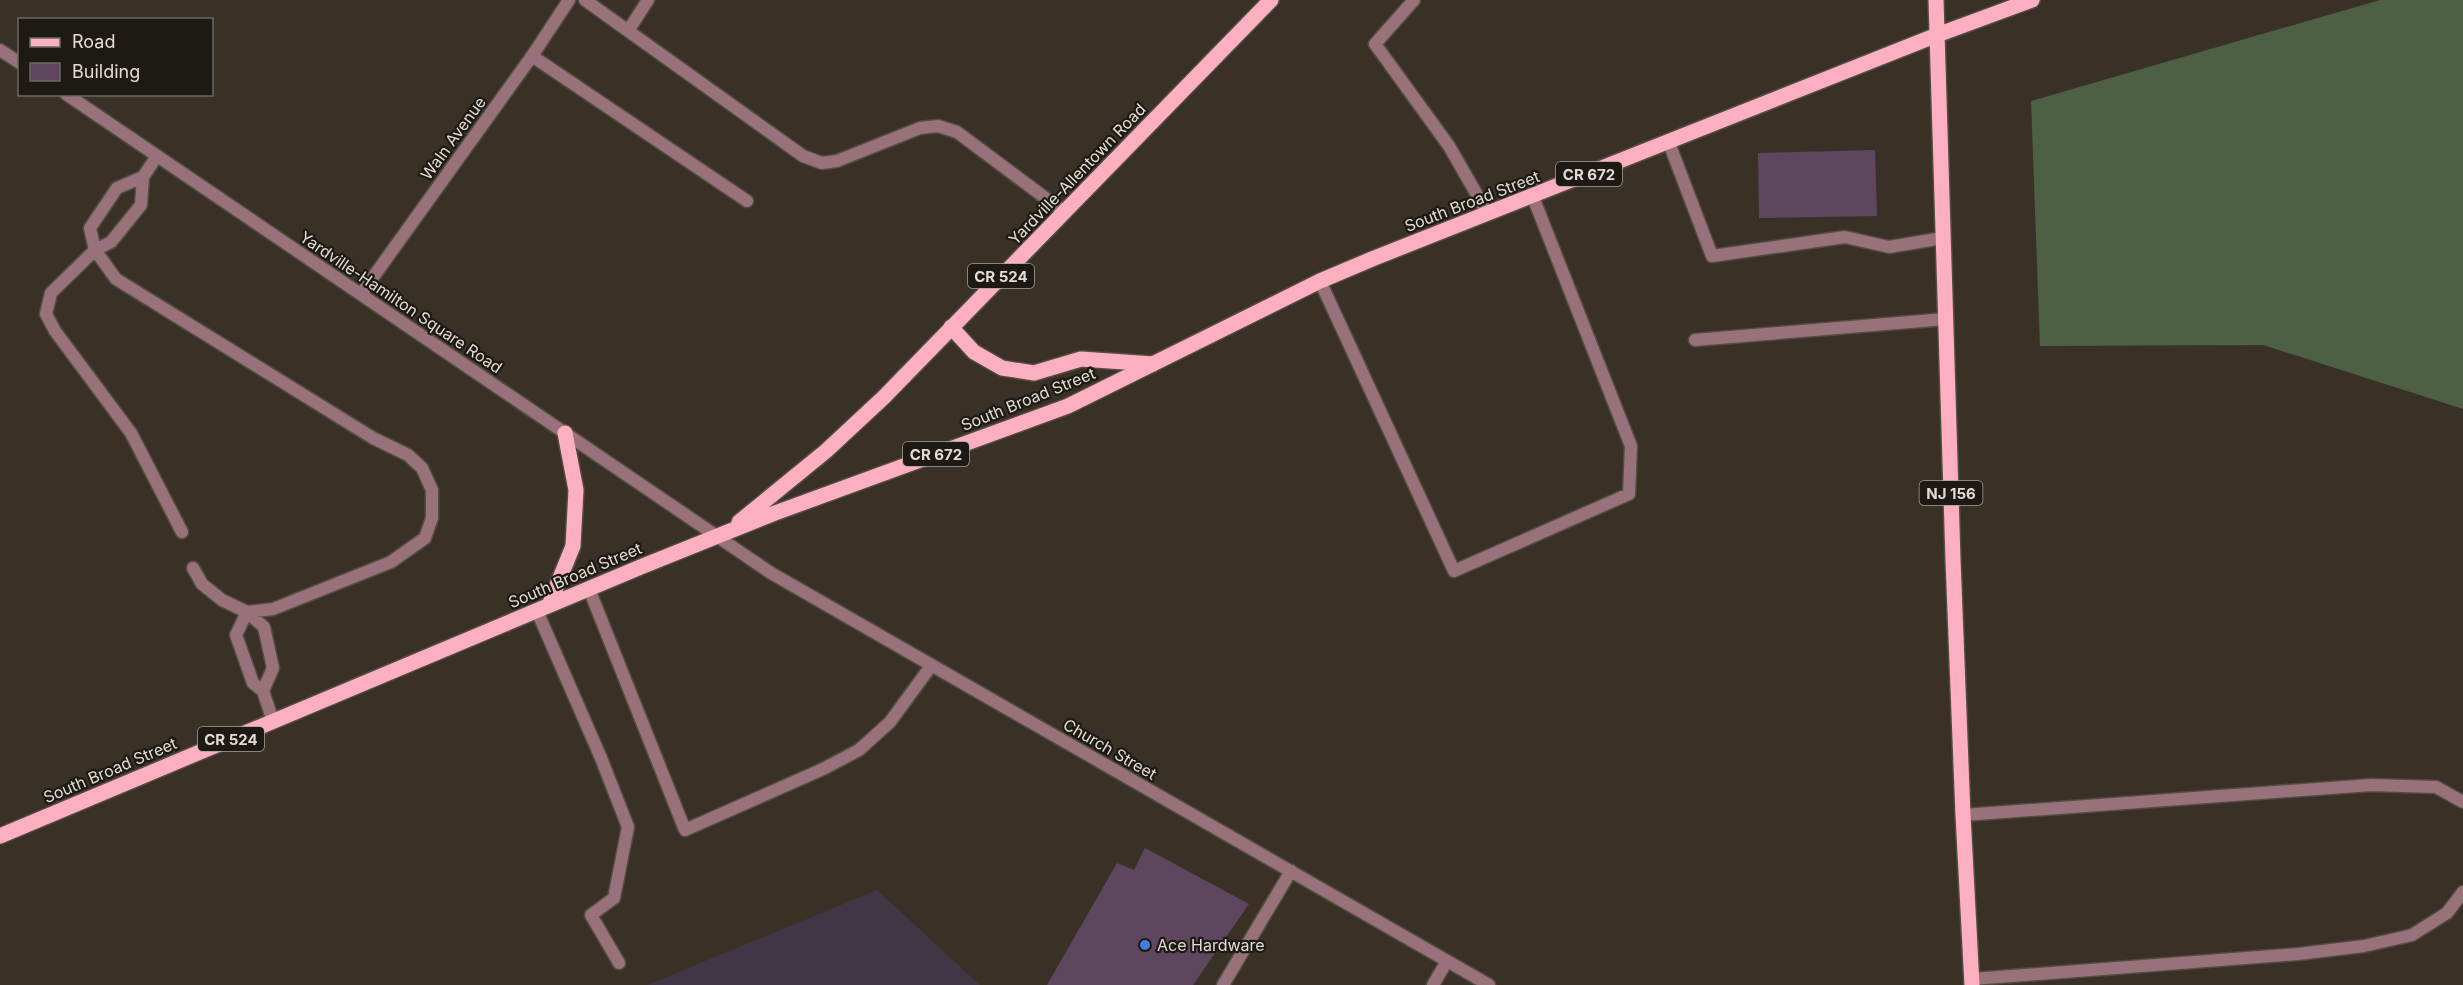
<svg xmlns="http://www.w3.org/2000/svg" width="2463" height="985" font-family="Inter,sans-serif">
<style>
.industrial{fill:#403646}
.forest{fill:#4d6043}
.building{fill:#5f465f}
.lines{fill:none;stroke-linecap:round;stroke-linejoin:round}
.service-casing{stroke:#544c42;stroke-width:15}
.minor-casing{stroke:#544c42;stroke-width:15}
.tertiary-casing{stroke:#544c42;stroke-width:15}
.primary-casing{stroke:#544c42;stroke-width:18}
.service{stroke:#98717a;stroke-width:12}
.minor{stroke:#98717a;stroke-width:12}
.tertiary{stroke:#98717a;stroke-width:12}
.primary{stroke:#fdafc2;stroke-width:15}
.shop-dot{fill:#3f7fe0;stroke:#1d1a15;stroke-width:2}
.labels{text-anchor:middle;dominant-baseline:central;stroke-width:4.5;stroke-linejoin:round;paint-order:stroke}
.shield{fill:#1d1a15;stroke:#a6a19b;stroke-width:1.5}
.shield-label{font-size:15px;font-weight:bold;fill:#e0dbd4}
.street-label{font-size:16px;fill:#e0dbd4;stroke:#1d1a15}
.poi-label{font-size:16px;fill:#e0dbd4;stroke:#1d1a15;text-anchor:start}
</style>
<rect width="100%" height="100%" fill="#393126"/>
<path class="industrial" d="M877 890 980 985H647Z"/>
<path class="forest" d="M2380 0H2463V409L2263 345 2040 346 2031 101Z"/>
<path class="building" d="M1875 150 1877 216 1759 218 1758 153Z
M1145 848 1249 904 1193 985H1047L1117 863 1134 870Z"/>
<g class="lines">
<g class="service-casing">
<path id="service" d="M585 0 803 156 822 163 837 161 920 128 938 126 957 132 1064 212
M1414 0 1375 44 1449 146 1488 214
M628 31 648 0
M532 56 747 201
M1669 143 1712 256 1845 237 1889 247 1943 238
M157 156 143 177 141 205 111 242 95 250 51 293 46 314 55 331 131 433 182 532
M143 177 117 188 90 228 95 250 116 279 373 438 408 455 422 468 432 490V518L425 538 391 562 273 609 247 612
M1320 281 1454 571 1629 494 1631 446 1533 197
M1695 340 1946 319
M193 568 202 584 222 600 247 612 264 627 273 668 263 691
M589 589 685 830 823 769 859 750 890 722 931 666
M537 611 601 758 628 827 614 898 591 915 619 963
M247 612 236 635 253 683 263 691 273 721
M1963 815 2371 785 2436 787 2463 802
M1972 979 2298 954 2364 946 2412 935 2447 913 2463 892
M1223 985 1291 871
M1433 985 1447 961"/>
</g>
<g class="minor-casing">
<path id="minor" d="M361 294 532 56 569 0"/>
</g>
<g class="tertiary-casing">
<path id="tertiary" d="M0 50 20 63
M66 94 771 573 1489 985"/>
</g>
<g class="primary-casing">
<path id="primary" d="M1936 0 1953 560 1963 815 1972 985
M951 327 974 352 1002 368 1034 373 1081 359 1153 364
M739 522 826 451 884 397 1271 0
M549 605 573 546 576 490 565 433
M0 836 643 566 775 513 1068 406 1320 281 1372 259 1937 35 2032 0"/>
</g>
<use href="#service" class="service"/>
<use href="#minor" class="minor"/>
<use href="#tertiary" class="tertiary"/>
<use href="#primary" class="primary"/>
</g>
<circle class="shop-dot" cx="1145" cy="945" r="6"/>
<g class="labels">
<g class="shield">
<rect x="1556" y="162" width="66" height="24" rx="4.5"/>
<rect x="968" y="264" width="66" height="24" rx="4.5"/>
<rect x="903" y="442" width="66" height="24" rx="4.5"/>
<rect x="1919.5" y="481" width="63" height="24" rx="4.5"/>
<rect x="198" y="727" width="66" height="24" rx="4.5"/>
</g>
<g class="shield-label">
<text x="1589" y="174">CR 672</text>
<text x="1001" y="276">CR 524</text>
<text x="936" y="454">CR 672</text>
<text x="1951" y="493">NJ 156</text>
<text x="231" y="739">CR 524</text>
</g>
<g class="street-label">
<text transform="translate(453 138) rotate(-54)">Waln Avenue</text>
<text transform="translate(1077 174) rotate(-46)">Yardville-Allentown Road</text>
<text transform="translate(1472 201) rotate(-21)">South Broad Street</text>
<text transform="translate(401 302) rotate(34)">Yardville-Hamilton Square Road</text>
<text transform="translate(1028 399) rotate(-22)">South Broad Street</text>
<text transform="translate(575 575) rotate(-23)">South Broad Street</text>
<text transform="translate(1110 749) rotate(30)">Church Street</text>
<text transform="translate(110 770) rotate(-23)">South Broad Street</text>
</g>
<g class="poi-label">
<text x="1157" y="945">Ace Hardware</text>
</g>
</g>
<rect x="18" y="18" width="195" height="78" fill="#1d1a15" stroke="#6b6761" stroke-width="1.5"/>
<rect x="30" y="38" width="30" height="9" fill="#fdafc2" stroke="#6b6761" stroke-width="1.5"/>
<text x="72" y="48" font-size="18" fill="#e0dbd4">Road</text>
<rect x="30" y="63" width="30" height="18" fill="#5f465f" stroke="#6b6761" stroke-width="1.5"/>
<text x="72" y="78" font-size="18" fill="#e0dbd4">Building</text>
</svg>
